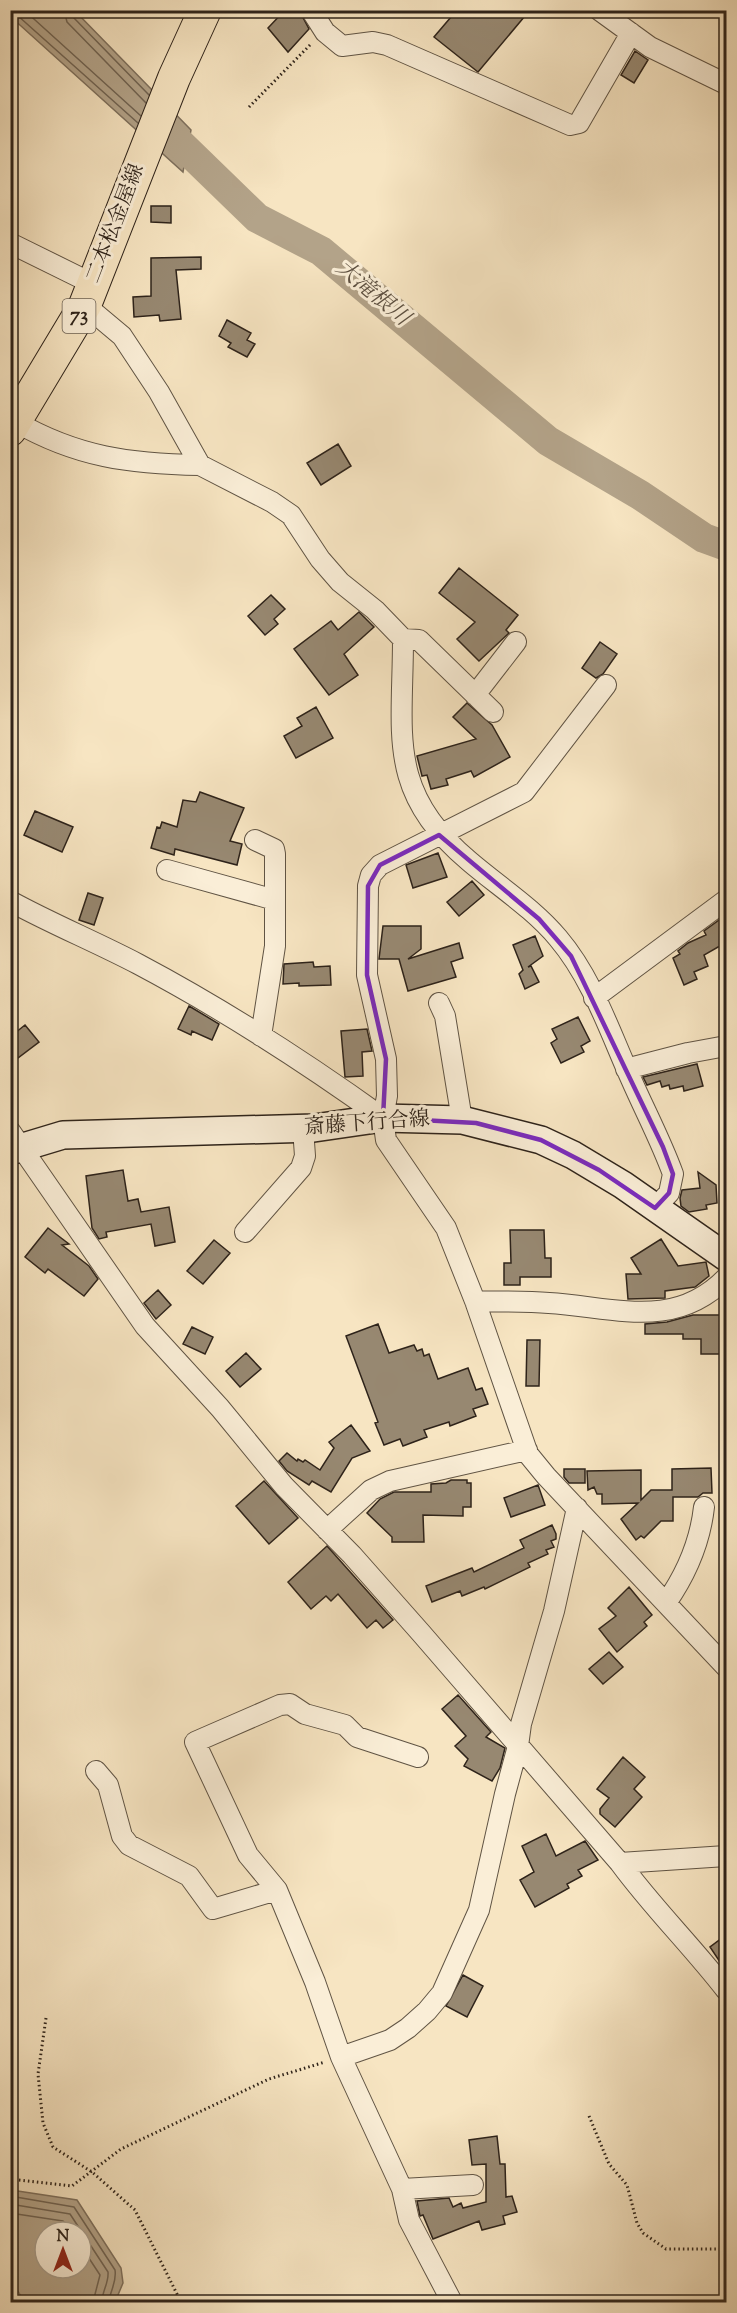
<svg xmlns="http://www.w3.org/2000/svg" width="737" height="2313" font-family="'Sorts Mill Goudy','Noto Serif JP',serif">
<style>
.water{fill:#b3a389;stroke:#7e705d;stroke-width:1.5;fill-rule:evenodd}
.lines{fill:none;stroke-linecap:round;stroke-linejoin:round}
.shore{stroke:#706352;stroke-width:1.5}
.river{stroke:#b3a389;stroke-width:30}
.building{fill:#978871;stroke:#2e231a;stroke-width:1.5}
.minor-casing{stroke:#605444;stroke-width:22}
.secondary-casing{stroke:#2e231a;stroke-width:30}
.primary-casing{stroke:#2e231a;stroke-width:34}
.path{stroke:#2e231a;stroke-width:3;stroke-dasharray:1.5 3;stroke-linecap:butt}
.minor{stroke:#faeed7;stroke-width:20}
.secondary{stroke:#faeed7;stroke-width:27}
.primary{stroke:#f7e5c2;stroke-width:32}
.marked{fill:none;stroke:#7b2cbf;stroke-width:4.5;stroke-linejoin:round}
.labels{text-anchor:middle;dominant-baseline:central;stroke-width:6;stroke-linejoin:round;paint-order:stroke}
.shield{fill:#faeed7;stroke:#6b6053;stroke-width:1.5}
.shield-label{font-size:20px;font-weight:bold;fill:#2e231a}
.street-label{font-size:21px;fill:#2e231a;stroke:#faeed7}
.water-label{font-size:22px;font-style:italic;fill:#5d5041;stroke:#faeed7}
</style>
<rect width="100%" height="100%" fill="#f7e5c2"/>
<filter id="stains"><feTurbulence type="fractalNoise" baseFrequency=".00333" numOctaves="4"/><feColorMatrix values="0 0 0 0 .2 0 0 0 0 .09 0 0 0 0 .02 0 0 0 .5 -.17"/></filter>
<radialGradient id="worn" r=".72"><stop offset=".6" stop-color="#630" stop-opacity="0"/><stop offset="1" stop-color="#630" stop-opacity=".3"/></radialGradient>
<path class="water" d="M11 11H75L191 130 183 172 11 17Z
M11 2190 77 2200 121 2268 123 2283 115 2302H25L11 2281ZM45 2232H81V2268H45Z"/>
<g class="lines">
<path class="shore" d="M24 10 141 116
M64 10 67 22 146 103
M71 10 73 17 149 95
M10 13 17 15 138 123
M10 2196 74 2207 115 2270C117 2283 110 2290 109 2302
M10 2204 70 2214 108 2272C109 2283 102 2291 102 2302
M10 2213 63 2221 72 2232
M81 2246 100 2275 93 2302"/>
<path class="river" d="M158 122 257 218 321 251 548 441 640 495 704 538 726 546"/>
</g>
<path class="building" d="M285 10H299L309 29 288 52 268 28Z
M457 10H530L478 72 434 37Z
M635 51 648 60 634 83 621 75Z
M151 206H171V223L151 222Z
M201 257V269L176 270 181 319 160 321 159 315 134 317 133 297 151 296V258Z
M227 320 251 333 247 340 255 344 247 357 228 347 231 343 219 336Z
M338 444 351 466 321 485 307 463Z
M459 568 518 615 506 630 509 633 479 661 457 639 475 622 439 593Z
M271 595 285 609 274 619 278 624 265 635 248 616Z
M359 612 374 627 344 654 358 675 329 695 294 649 331 621 338 630Z
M600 642 617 654 603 674 596 678 582 668Z
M467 703 492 725 510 757 474 777 471 771 446 779 448 785 431 789 427 775 422 776 417 756 476 739 453 717Z
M316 707 333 738 296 758 284 736 302 726 297 718Z
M200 792 244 808 230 841 242 844 237 865 175 849 174 855 151 848 157 827 160 828 162 822 177 827 183 800 196 802Z
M35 811 73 827 62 852 24 835Z
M438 853 447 877 413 888 406 865Z
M472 881 484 895 459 916 447 902Z
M88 893 103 898 94 925 79 920Z
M726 915V946L718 947 704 955 708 966 694 972 697 979 684 985 673 958 680 954 678 951 688 943 706 935 704 931Z
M383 926H421V949L408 959 459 943 463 958 451 962 456 977 408 991 399 959H379Z
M535 936 543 956 528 967 531 966 539 982 525 989 519 974 523 970 513 945Z
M313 962 314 967 330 966 331 985 299 986V983L283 984 284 964Z
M189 1006 219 1024 212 1040 192 1031 191 1035 178 1029Z
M578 1017 590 1041 581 1046 584 1052 561 1063 551 1043 557 1039 552 1029Z
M25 1025 39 1042 10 1064V1037Z
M367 1029 372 1051 362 1052 363 1076 345 1077 341 1031Z
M697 1064 703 1086 684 1091 683 1086 670 1089 669 1085 662 1087 660 1081 647 1085 643 1077Z
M123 1170 128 1201 138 1199 141 1212 169 1207 175 1242 155 1246 151 1224 106 1232 107 1237 99 1239 92 1228 86 1176Z
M698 1172 716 1185 717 1203 706 1205 707 1209 689 1212 681 1206 680 1198 682 1190 700 1188Z
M48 1228 69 1244 62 1245 89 1266 98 1279 84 1296 48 1269 45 1273 25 1257Z
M510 1230H544L545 1258H551V1277H520V1285H504V1263H511Z
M661 1239 678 1266 706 1262 709 1276 695 1287 665 1291V1298L628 1299 626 1274H641L631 1258Z
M214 1240 230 1253 203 1284 187 1271Z
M158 1290 171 1305 156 1319 144 1303Z
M693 1315H726V1354H701V1339H683V1334H645V1324L667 1322Z
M378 1324 389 1353 414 1345 417 1351 422 1349 424 1356 429 1354 438 1379 468 1368 476 1390 482 1388 488 1404 473 1409 476 1416 450 1426 449 1422 424 1430 427 1437 403 1446 400 1439 384 1445 375 1423 378 1422 346 1336Z
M192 1327 213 1337 205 1354 183 1344Z
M527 1340H540L539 1386H526Z
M246 1353 261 1369 240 1387 226 1371Z
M351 1425 370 1451 352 1458 331 1492 312 1481 309 1485 287 1471 279 1461 287 1453 297 1461 298 1459 303 1462 305 1460 320 1470 334 1448 329 1442Z
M711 1468 712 1493H703L698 1497H673V1521H661L644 1538 641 1536 636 1540 621 1519 638 1503 602 1504V1494H597L594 1487 588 1490 587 1471 641 1470V1500L651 1490H672V1469Z
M564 1469H585V1483H569L564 1477Z
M451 1480H467V1483H471V1507H463V1516L423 1515 424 1542H392V1537L367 1513 380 1499 394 1492H431V1484L446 1483Z
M264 1481 298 1518 269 1544 236 1506Z
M538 1485 545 1505 511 1517 504 1498Z
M552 1525 556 1534V1539L551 1541 554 1547 546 1550 548 1554 528 1563 530 1567 485 1589 484 1587 462 1596 460 1591 432 1602 426 1586 472 1568 474 1572 524 1548 520 1540Z
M327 1546 393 1620 383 1628 376 1620 367 1628 338 1594 331 1601 326 1596 311 1609 288 1582Z
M629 1587 652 1615 644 1622 647 1626 617 1652 599 1629 616 1616 608 1608Z
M609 1652 623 1667 603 1684 589 1669Z
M458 1695 491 1732 486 1737 505 1748 500 1768 492 1781 464 1766 468 1759 455 1746 466 1736 442 1709Z
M623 1757 645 1777 634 1789 642 1797 615 1827 600 1814V1809L609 1798 597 1789Z
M546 1834 556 1856 585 1841 598 1860 578 1870 582 1876 567 1884 569 1888 535 1907 520 1880 534 1872 522 1846Z
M726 1935V1971L710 1947Z
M463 1975 483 1986 467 2017 446 2006Z
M497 2136 500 2164H505L506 2197 512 2196 517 2212 503 2216 505 2224 482 2230 479 2221 433 2239 423 2215 420 2216 417 2201 449 2198 453 2207 461 2203 463 2208 486 2202V2164L472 2165 469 2140Z"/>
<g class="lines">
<g class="minor-casing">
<path id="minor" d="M311 10 325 32 342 46 373 42 387 45 570 125 579 123 631 33
M599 10 650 47 726 84
M10 243 93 284
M85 305 122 336 159 392 200 465 272 502 291 515 320 559 340 582 375 610 403 639C403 734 386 792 469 861 498 886 533 908 558 938 592 978 610 1032 631 1079 645 1111 661 1141 673 1174L669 1193 655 1208
M16 422C77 457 130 464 200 465
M403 639 419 640 493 712
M606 685 524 792 380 865 371 875 368 886 367 975 386 1059 387 1096 383 1118 386 1140 446 1228 475 1301 528 1454 546 1476 726 1667
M475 695 516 642
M255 840 274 849 275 854V946L261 1036
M167 870 275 900
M10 901C52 924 96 942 138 964 223 1009 305 1062 383 1118
M594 998 726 900
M439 1003 445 1016 462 1120
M626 1069 688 1053 726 1046
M10 1131 145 1326 220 1408 284 1486 352 1555 421 1633 620 1863C653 1908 692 1946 726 1990
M245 1232 301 1168 305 1156 303 1128
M475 1301C500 1302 525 1301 549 1303 614 1307 674 1331 726 1278
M327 1530 371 1490 390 1481 527 1450
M666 1603C687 1573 700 1543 704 1507
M418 1757 357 1737 345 1725 305 1714 290 1704 280 1705 195 1742 248 1855 277 1890 315 1982 341 2057 402 2189 409 2220 452 2302
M96 1771 108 1785 122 1836 129 1845 189 1876 213 1909 277 1890
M620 1863 726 1856
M341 2057 390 2040 408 2028 427 2011 442 1993 479 1910 505 1794 518 1746 521 1724 554 1611 577 1508
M402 2189 473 2185"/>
</g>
<g class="secondary-casing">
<path id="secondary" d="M10 1151 63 1135 314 1128 383 1118 462 1120 541 1140 573 1155 623 1185 726 1257"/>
</g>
<g class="primary-casing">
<path id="primary" d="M10 430 85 305 174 78 205 10"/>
</g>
<path class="path" d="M249 107 311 44
M46 2018 38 2074 43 2123 53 2147 92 2172 135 2210 181 2302
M589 2116 609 2164 627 2185 637 2223 643 2233 666 2249H726
M10 2179 72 2186 121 2149 269 2079 325 2062"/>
<use href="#minor" class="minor"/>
<use href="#secondary" class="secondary"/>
<use href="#primary" class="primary"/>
</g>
<path class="marked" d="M439 835 539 919 571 956 663 1147 673 1174 669 1193 655 1208 599 1170 541 1140 476 1123 383 1118 386 1059 367 975 368 886 380 865Z"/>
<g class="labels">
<rect class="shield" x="62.5" y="299" width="33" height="34" rx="4.5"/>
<g class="shield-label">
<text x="79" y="316">73</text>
</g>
<g class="street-label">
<text transform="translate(116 224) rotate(-69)">二本松金屋線</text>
<text transform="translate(367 1124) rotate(-4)">斎藤下行合線</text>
</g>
<g class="water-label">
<text transform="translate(372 294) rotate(40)">大滝根川</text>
</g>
</g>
<rect width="737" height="2313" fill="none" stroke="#f7e5c2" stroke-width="36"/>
<rect x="12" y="12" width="713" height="2289" fill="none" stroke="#2e231a" stroke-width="3"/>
<rect x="18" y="18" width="701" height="2277" fill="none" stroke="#2e231a" stroke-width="1.5"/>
<g transform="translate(63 2250)"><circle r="28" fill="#faeed7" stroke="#a89d8b" stroke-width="1.5"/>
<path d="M0-4.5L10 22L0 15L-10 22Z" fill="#8f2418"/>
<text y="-9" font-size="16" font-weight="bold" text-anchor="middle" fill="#2e231a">N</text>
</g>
<rect width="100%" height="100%" filter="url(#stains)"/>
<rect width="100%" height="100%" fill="url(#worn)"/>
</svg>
